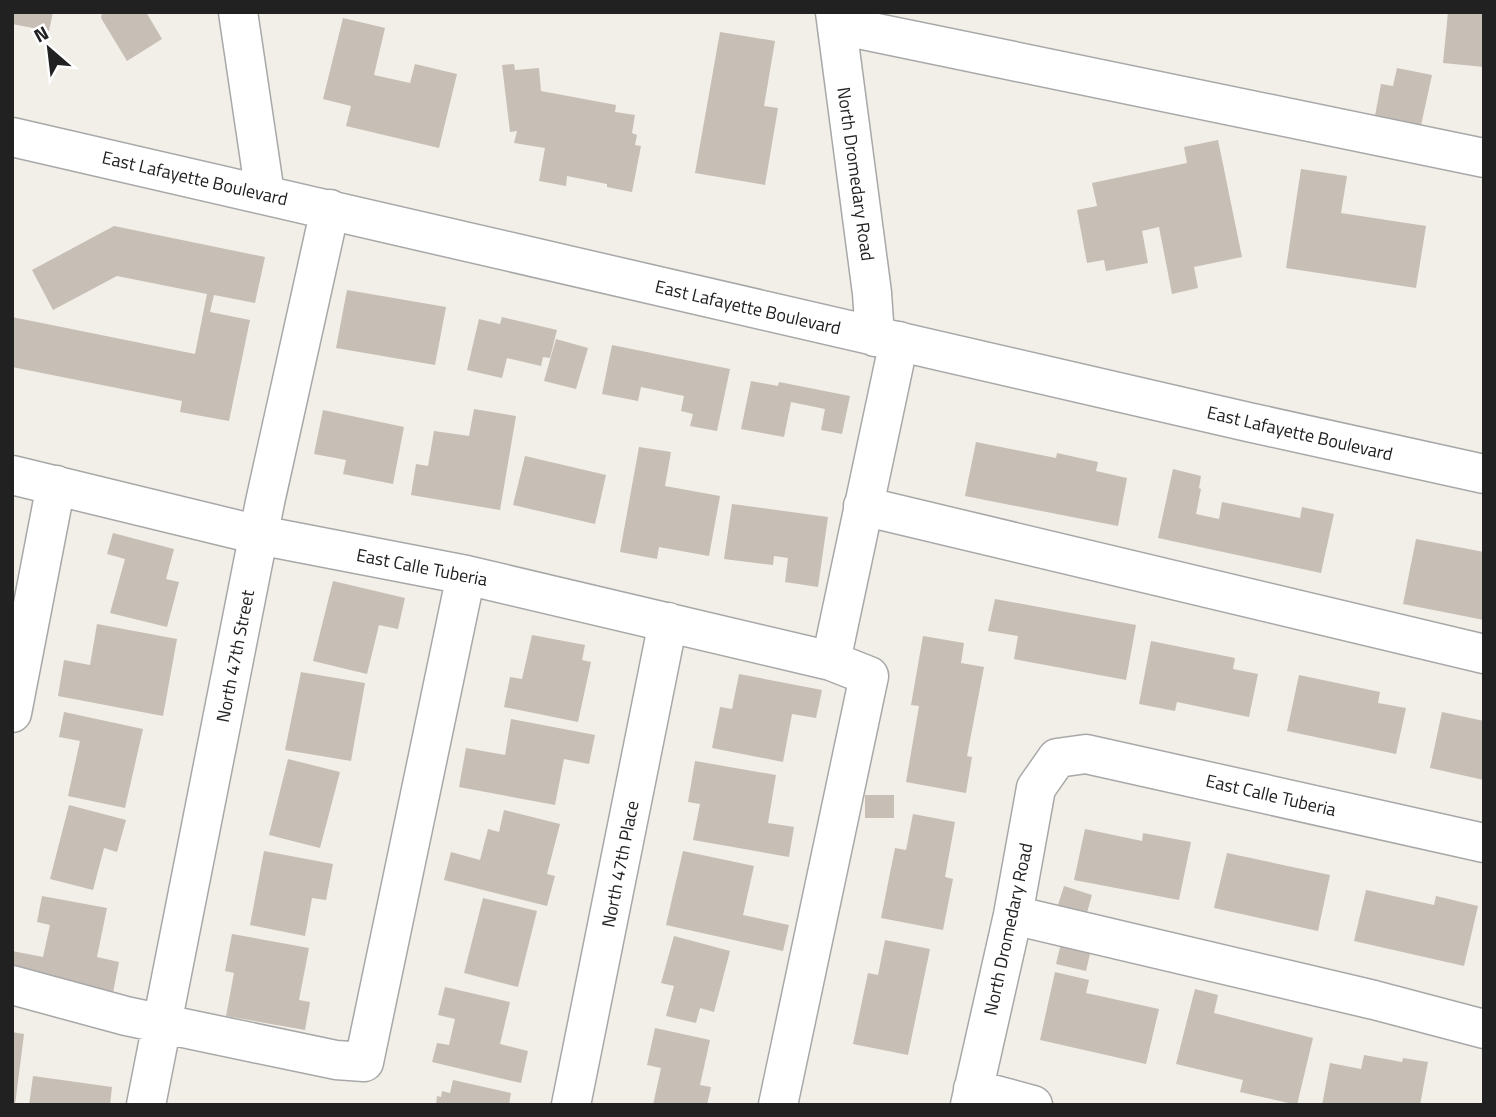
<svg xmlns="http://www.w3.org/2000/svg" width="1496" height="1117" font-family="'Titillium Web',sans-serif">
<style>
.building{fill:#c7beb6}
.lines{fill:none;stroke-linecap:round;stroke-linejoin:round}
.minor-casing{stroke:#a8a8a8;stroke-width:41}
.minor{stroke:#fff;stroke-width:38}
.labels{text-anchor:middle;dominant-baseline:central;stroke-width:5;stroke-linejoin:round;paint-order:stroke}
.street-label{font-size:18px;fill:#212121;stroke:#fff}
</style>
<rect width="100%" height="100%" fill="#f1efe7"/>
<path class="building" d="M12 12H53L49 31 12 24Z
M102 12H146L162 39 127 61 101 18Z
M1448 12H1484V67L1443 63Z
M343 18 385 28 374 75 410 83 415 64 457 74 439 148 346 126 351 106 323 99Z
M720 32 775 41 764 106 778 108 765 185 695 173Z
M514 64 515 70 539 68 541 91 616 105 615 112 635 115 632 133 637 135 635 145 641 146 632 192 607 187V184L567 176 566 186 539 181 545 148 514 143 517 131 510 132 502 65Z
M1397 68 1432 75 1420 130 1374 121 1381 84 1393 86Z
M1218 140 1242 257 1194 267 1198 288 1172 294 1159 227 1142 231 1148 263 1106 271 1104 260 1087 263 1077 210 1097 206 1092 183 1187 163 1184 147Z
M1301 169 1347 176 1341 213 1426 226 1416 288 1286 268Z
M114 226 265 257 255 303 214 295 210 312 250 320 229 421 180 412 182 401 12 367V317L195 354 207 294 117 276 53 310 32 270Z
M347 290 446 307 435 365 336 348Z
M502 317 557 330 550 358 543 357 541 366 507 358 502 378 467 370 479 319 500 324Z
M556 339 588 348 576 389 544 381Z
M612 345 730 369 717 431 690 426 693 414 681 411 684 396 641 387 638 401 602 394Z
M751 381 778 386 779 382 850 396 842 434 821 430 825 409 791 402 784 437 741 429Z
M474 409 516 416 500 510 411 495 416 464 428 466 434 431 469 436Z
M323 410 404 427 393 484 343 474 346 460 314 454Z
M976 442 1056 458 1057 453 1098 462 1096 471 1127 478 1118 526 965 496Z
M639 447 671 452 665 486 720 496 709 556 659 547 657 559 620 552Z
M525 456 606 475 595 524 513 505Z
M1173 469 1201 476 1199 488 1201 489 1196 514 1219 519 1222 502 1300 518 1302 507 1334 514 1321 573 1158 538Z
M732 504 828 517 818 587 785 582 788 558 774 556 773 565 724 559Z
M113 533 174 549 166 579 179 582 167 627 110 613 125 559 107 554Z
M1416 539 1484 552V620L1403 604Z
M333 581 405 598 398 629 379 625 367 674 313 661Z
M995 599 1136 625 1126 680 1014 659 1018 636 988 631Z
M97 624 177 639 163 716 58 696 64 660 90 665Z
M532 635 585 645 582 660 591 662 578 722 504 707 510 677 522 679Z
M923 636 964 643 961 663 984 667 967 756 972 757 966 793 906 782 919 706 911 705Z
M1151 641 1235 658 1233 669 1258 674 1249 717 1177 702 1175 711 1139 704Z
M301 672 365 683 351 761 285 750Z
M739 674 822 690 816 718 792 714 783 762 712 748 720 707 732 709Z
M1299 675 1380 692 1378 703 1406 708 1396 754 1287 731Z
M64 712 143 729 125 808 68 796 80 741 59 737Z
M1442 712 1484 721V780L1430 768Z
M511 719 595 735 589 764 564 759 555 805 459 787 466 748 505 755Z
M288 759 340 772 320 848 269 835Z
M695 761 776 775 768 823 794 827 789 857 693 840 700 804 688 802Z
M865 795H894V818H865Z
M69 805 126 820 117 852 104 848 93 890 50 879Z
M504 810 560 824 547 874 555 876 547 906 444 880 451 852 480 860 488 829 499 832Z
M913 814 955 822 945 877 953 879 943 930 881 918 895 848 906 850Z
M1085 829 1142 841 1143 833 1191 842 1179 900 1074 880Z
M264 851 333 864 326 900 312 898 305 936 250 925Z
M683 851 754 866 743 915 789 925 783 951 666 925Z
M1227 853 1330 875 1318 931 1214 908Z
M1064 886 1092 895 1084 923 1055 914Z
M1366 890 1434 905 1436 896 1478 906 1464 966 1354 941Z
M42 896 107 908 97 957 119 962 112 998 12 978V951L43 957 50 925 37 922Z
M483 898 537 911 518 987 464 973Z
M232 934 309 948 299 1000 310 1002 305 1030 226 1016 234 973 225 971Z
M674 936 730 951 714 1012 700 1008 696 1023 666 1016 674 986 661 983Z
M1062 939 1092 945 1086 971 1056 964Z
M885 940 930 949 908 1055 853 1044 868 973 878 975Z
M1055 972 1089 980 1086 993 1159 1009 1146 1064 1040 1040Z
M445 987 510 1002 500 1044 528 1051 521 1083 432 1062 437 1043 449 1045 455 1019 438 1015Z
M1195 989 1218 995 1214 1013 1313 1038 1297 1105 1240 1092 1243 1080 1176 1064Z
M655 1028 710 1040 700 1085 711 1087 707 1105H653L661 1068 647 1065Z
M12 1032 24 1034 15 1105H12Z
M1364 1055 1402 1062 1403 1058 1428 1062 1420 1105H1322L1330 1063 1361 1069Z
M33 1076 112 1087 110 1105H29Z
M453 1080 511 1093 509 1105H436L437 1096 441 1097 442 1091 450 1093Z"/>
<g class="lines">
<g class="minor-casing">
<path id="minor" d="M238 12 265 194
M835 12 872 293 875 337
M837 28H853L1484 158
M12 137 1248 422 1484 474
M12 475 259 535 466 575 831 661 869 676 778 1105
M863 506 1484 654
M831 661 899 341
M12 713 56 485
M1013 915 1374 1000 1484 1029
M12 985 126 1016 336 1060 364 1062 466 575
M973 1089 1033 1105
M146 1105 265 502 330 209
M571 1105 668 622
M970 1105 1013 915 1036 788 1057 758 1086 754 1484 843"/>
</g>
<use href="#minor" class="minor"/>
</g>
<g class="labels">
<g class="street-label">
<text transform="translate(856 174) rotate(82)">North Dromedary Road</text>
<text transform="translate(195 178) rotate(13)">East Lafayette Boulevard</text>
<text transform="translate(748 307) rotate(13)">East Lafayette Boulevard</text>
<text transform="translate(1300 433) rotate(13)">East Lafayette Boulevard</text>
<text transform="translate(422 567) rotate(11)">East Calle Tuberia</text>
<text transform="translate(235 656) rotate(-79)">North 47th Street</text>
<text transform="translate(1271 795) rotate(13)">East Calle Tuberia</text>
<text transform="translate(620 864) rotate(-79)">North 47th Place</text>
<text transform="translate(1008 929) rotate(-78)">North Dromedary Road</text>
</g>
</g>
<rect width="1496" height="1117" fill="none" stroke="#212121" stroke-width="28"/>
<g transform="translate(49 49) rotate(332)" stroke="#ffffff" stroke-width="5" paint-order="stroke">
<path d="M0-5L12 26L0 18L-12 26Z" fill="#212121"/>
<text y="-10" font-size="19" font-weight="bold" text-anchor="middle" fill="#212121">N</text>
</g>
</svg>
